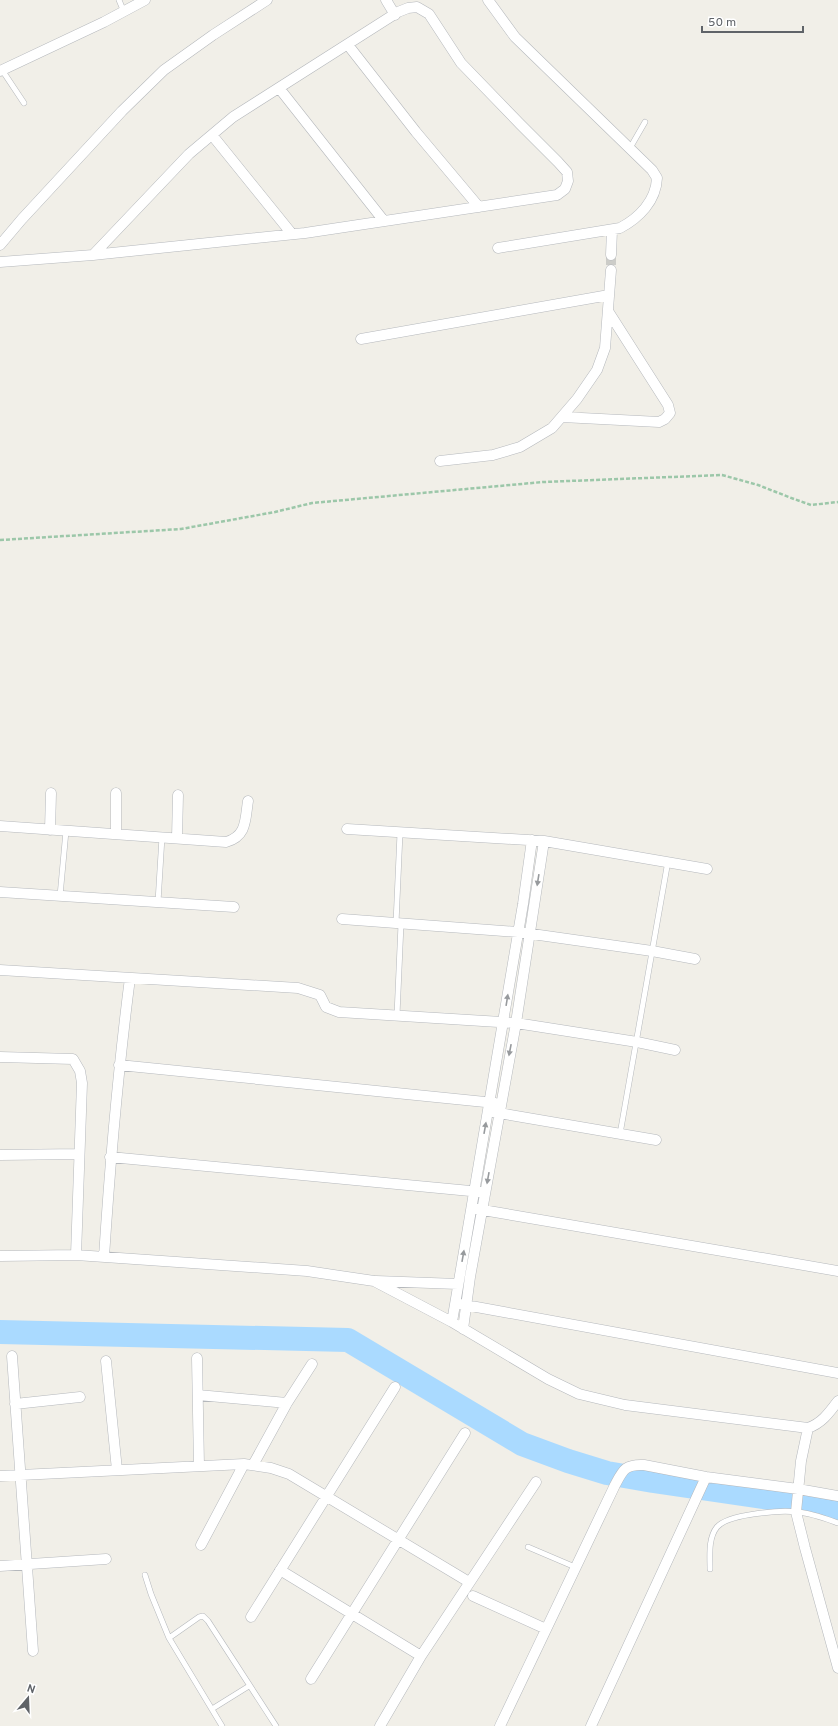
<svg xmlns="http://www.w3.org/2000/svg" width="838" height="1726" font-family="Overpass,sans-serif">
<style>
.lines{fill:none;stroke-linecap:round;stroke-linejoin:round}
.river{stroke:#aadaff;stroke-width:24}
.street-tunnel{stroke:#ccccc8;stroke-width:10;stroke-dasharray:10 5;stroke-linecap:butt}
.lane-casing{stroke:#b5b8bc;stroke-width:6}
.street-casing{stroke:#b5b8bc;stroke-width:11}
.path{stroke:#9cc7a9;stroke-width:2.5;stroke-dasharray:4 2;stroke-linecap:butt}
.lane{stroke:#fff;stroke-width:5}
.street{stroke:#fff;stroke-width:10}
.oneway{fill:#979a9d}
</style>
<rect width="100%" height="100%" fill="#f1efe8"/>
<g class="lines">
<path class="river" d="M0 1332 348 1340 522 1444 568 1461 607 1473 653 1481 838 1508"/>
<path class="street-tunnel" d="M611 255V270"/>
<g class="lane-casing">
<path id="lane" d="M119 0 124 12
M2 70 24 103
M630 148 645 122
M60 896 66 831
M158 902 162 837
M396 923 400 833
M397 1015 401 924
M620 1134 668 861
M528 1547 575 1567
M710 1569C710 1556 708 1538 717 1527 728 1514 780 1510 797 1512 811 1513 824 1518 838 1523
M145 1575 151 1594 169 1638
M212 1709 249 1686
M222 1726 169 1638 199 1617 203 1616 208 1621 276 1726"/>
</g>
<g class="street-casing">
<path id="street" d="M386 0 395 15
M488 0 515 37 652 170 657 178C656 201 639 218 620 228L498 248
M348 45 416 132 479 207
M0 71 104 22 145 0
M279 88 384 221
M212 135 292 234
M0 245 22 219 122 111 164 70 213 35 267 0
M611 255 612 230
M0 262 93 255 102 254 305 233 557 195 565 189 568 181 567 172 558 162 520 124 461 63 429 14 417 7 408 8 398 12 233 117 189 154 93 255
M361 339 609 295
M562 417 659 422 665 419 670 413 668 405 608 311
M440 461 493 455 520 447 552 428 577 399 597 370 605 348 611 270
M116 793V834
M0 826 226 842C247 836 245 820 248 801
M347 829 544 841 707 869
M50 830 51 793
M177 838 178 795
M0 892 234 907
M342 919 518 932 652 951 695 959
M0 970 298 988 320 995 326 1007 339 1012 516 1023 637 1042 675 1050
M0 1057 73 1059 80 1071 82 1083 76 1255
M119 1065 495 1103
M493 1112 656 1140
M0 1155 79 1154
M110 1157 481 1192
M477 1209 838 1271
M0 1256 76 1255 307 1271 374 1281 452 1322 548 1379 579 1394 625 1405 808 1428 801 1461 796 1512 805 1548 838 1668
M104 1257C110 1164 118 1071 130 978
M376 1281 458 1284
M460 1304 838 1373
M452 1322 523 904 532 840
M463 1329 470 1277 516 1023 544 841
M12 1356 33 1651
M197 1358 199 1466
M106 1361 117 1470
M198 1395 287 1403
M15 1404 80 1397
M808 1428C822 1423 829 1413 838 1401
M253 1465 287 1403 312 1364
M0 1476 244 1464 271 1468 289 1474 469 1582
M201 1545 244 1464
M0 1566 106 1559
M280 1570 421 1656
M473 1596 546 1629
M251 1617 395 1387
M311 1679 465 1433
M380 1726 421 1656 536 1482
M500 1726 615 1485C623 1470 625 1464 644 1465L706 1477 798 1489 838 1496
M591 1726 706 1477"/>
</g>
<path class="path" d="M0 540 181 529 275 512 312 503 543 482 722 475 758 485 794 499 811 505 838 502"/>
<use href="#lane" class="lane"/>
<use href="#street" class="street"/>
</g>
<defs><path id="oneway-solid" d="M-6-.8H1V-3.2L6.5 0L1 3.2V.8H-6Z"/></defs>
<g class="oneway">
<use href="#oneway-solid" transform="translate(538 880) rotate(99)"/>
<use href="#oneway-solid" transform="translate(507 1000) rotate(-81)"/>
<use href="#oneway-solid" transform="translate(510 1050) rotate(101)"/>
<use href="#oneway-solid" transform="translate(485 1128) rotate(-80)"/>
<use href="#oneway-solid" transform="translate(488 1178) rotate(100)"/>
<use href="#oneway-solid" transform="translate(463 1256) rotate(-80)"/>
</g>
<g transform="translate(28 1698) rotate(19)" stroke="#ffffff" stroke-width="3" paint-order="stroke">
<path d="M0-3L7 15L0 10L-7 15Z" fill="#5f6368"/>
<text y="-6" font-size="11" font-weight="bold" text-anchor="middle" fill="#5f6368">N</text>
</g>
<path d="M702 26v6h101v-6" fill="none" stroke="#5f6368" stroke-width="2"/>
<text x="708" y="26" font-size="12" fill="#5f6368" stroke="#ffffff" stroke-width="3" paint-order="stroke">50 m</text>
</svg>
